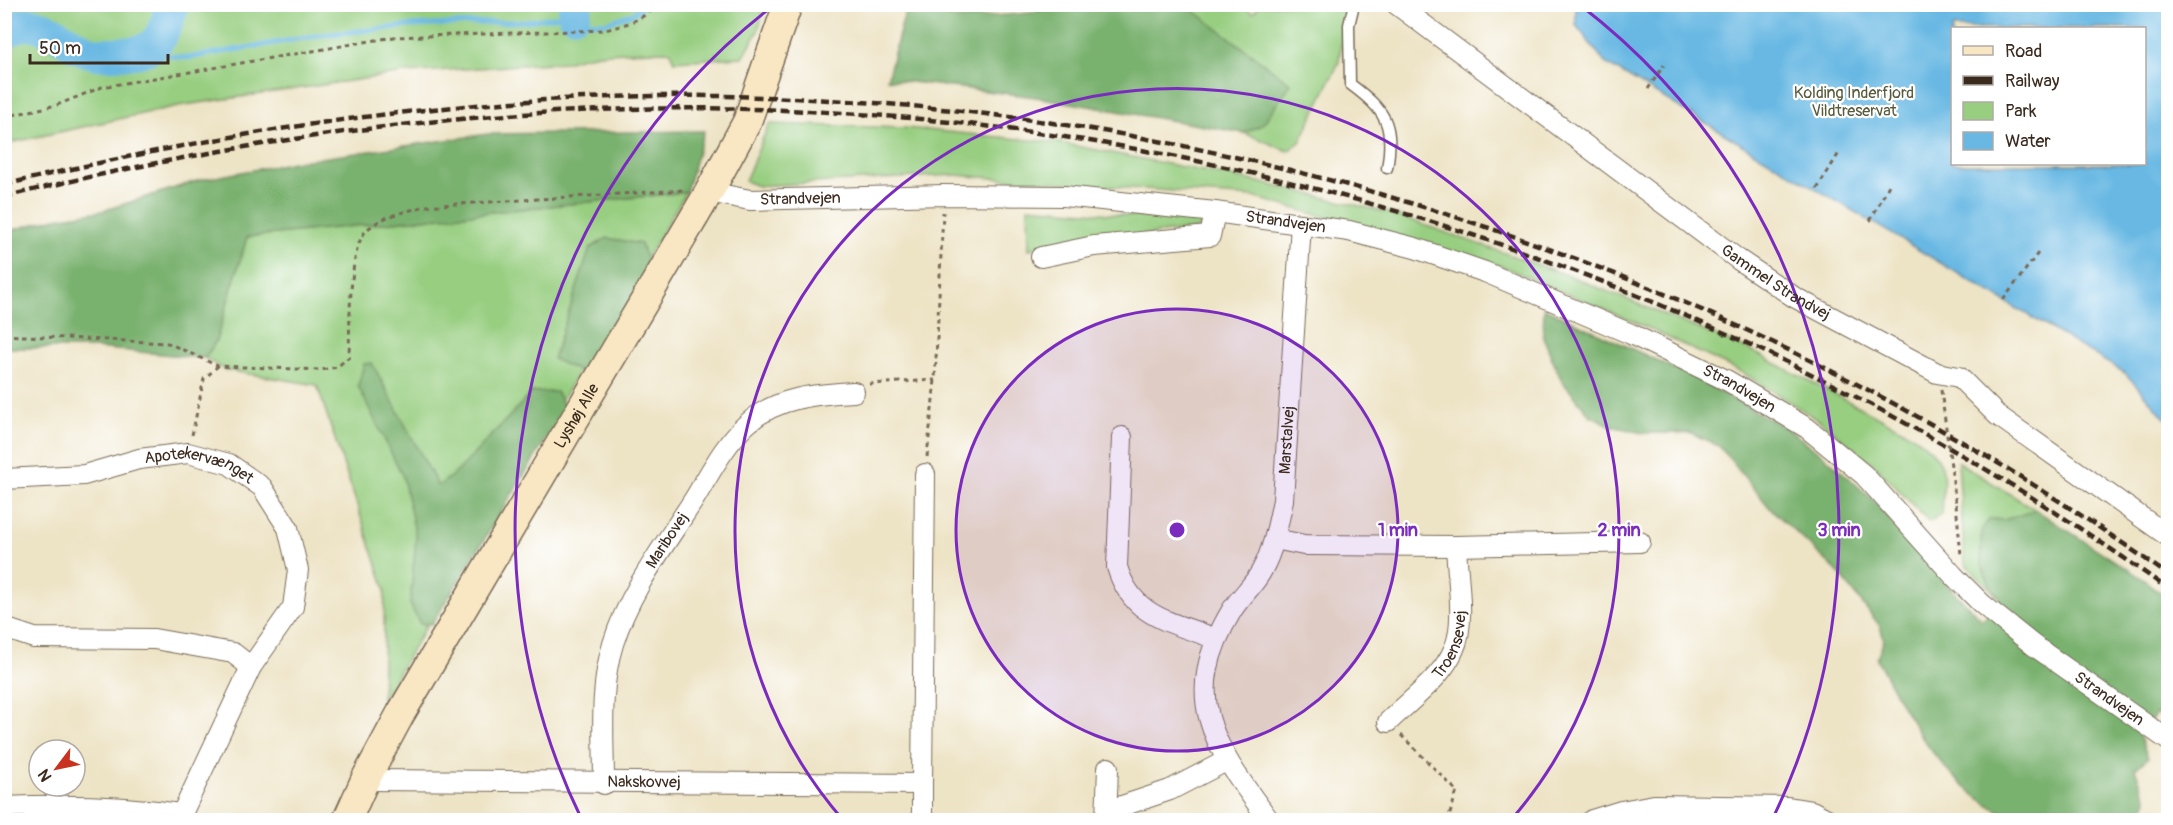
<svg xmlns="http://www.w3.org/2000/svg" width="2173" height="825" font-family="Pangolin,sans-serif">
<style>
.green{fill:#97ce80;stroke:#697c4f;stroke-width:1.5}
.forest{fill:#79b16e;stroke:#5a6e46;stroke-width:1.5}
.water{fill:#68b8e3;stroke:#527180;stroke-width:1.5;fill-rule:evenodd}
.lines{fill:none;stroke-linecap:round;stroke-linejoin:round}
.stream{stroke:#68b8e3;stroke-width:5}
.river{stroke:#68b8e3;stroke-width:33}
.lane-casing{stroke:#796b58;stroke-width:13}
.street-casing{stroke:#796b58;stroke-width:22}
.secondary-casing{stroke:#796b58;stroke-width:31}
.path{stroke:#796b58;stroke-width:3;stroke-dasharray:4.5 4.5;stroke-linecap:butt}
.lane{stroke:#fff;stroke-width:10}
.street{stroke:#fff;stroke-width:20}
.secondary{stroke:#f9e7c3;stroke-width:28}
.rail{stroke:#3b2a1e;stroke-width:4.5;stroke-dasharray:9 4.5;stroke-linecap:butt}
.path-bridge{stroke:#796b58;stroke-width:3;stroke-dasharray:4.5 4.5;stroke-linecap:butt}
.ring{fill:none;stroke:#7b2cbf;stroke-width:3}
.labels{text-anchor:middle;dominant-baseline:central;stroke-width:4.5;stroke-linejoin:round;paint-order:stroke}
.park-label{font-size:16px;fill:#575b3b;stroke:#fff}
.street-label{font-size:16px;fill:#3b2a1e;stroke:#fff}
.centre{fill:#7b2cbf;stroke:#fff;stroke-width:3}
.ring-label{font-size:18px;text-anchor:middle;font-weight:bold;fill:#7b2cbf;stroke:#fff;stroke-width:4.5;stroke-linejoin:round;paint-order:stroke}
</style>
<rect width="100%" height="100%" fill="#fff"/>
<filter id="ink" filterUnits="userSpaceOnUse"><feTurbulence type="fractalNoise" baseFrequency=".0167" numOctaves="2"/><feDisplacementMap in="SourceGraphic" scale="12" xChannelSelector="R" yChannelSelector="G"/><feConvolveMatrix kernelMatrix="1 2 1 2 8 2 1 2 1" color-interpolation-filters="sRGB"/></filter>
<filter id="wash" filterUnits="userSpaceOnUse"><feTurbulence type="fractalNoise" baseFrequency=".008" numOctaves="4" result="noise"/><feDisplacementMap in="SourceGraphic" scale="24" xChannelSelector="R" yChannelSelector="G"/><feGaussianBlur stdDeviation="1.35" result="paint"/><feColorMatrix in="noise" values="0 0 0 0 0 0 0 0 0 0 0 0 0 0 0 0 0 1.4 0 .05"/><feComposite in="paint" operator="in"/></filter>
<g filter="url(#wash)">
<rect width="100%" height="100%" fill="#ede3c5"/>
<path class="green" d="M4 5 5 4 765 5 758 31 743 57 674 61 671 51C635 52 599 50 566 62L404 73 178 106 5 144Z
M1185 5H1242L1253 13 1260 5H1346L1339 62 1300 142 1288 151 1244 133 1291 84Z
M769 124 906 128 1061 143 1254 181 1390 213 1570 276 1750 350 1909 433C1950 461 1944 467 1942 514L1929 522 1875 465 1820 421 1743 373 1639 324 1501 266 1253 197 954 175 758 186 745 181Z
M686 192 382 700 385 589 317 385 225 370 205 358 216 341 247 237Z
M1028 207 1203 222 1199 229 1048 245 1029 249Z
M1958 462 2036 510 2004 520 1992 519 1990 585 2001 600 1965 564Z"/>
<path class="forest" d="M1185 4 1291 84 1262 125 1244 133 1036 97 887 79 907 5 958 19 1029 13 1060 5Z
M704 131 686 192 247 237 216 341 205 358 95 348H5V232L56 218 102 211 200 180 294 162 488 134Z
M607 238 641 244 649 267 587 375 553 359 590 248Z
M1544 308 1688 375 1786 428 1823 455 1872 499 1940 578 1982 620 2000 600C1981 573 1977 559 1983 527L1990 519 2004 520 2036 510 2140 577 2168 598V721L2157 713 2139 735 2148 758 2135 769 2147 800 2139 820C2110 820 2080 820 2051 820 2042 820 2029 823 2020 820 1948 795 1910 722 1877 659L1884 640 1880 626 1837 571 1770 508 1719 446 1691 433H1643L1612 426 1590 415 1562 381 1553 361 1543 336Z
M372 363 438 486 459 470 532 392H556L566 407 432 624H420L410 604 416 537 403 477 358 386 364 364Z"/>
<path class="water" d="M1576 5H2168V421L2125 373 1605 63 1576 25ZM1952 28H2144V164H1952Z"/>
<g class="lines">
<path class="stream" d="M145 52 187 58 321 35 408 26 527 21 574 14 588 22 605 23 634 13 645 4"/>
<path class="river" d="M574 14 576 4
M4 33C40 7 62 46 94 53 102 55 113 53 122 53 159 54 162 35 173 4"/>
</g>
</g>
<g filter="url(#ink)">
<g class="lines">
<g class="lane-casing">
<path id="lane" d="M1354 4 1349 25 1350 84C1385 110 1395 124 1387 168"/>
</g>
<g class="street-casing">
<g id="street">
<path id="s1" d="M1396 4 1739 260 1794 297 1937 373 1959 377 1997 415 2168 536"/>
<path id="s2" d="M709 192 750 200 944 195 1064 196 1215 212 1349 231 1415 248 1485 272 1631 334 1728 381 1807 428 1864 475 1954 576 1982 604 2033 645 2168 740"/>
<path d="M1041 257 1094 246 1210 236 1215 212"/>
<path d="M1122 437 1117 567C1133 619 1171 621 1216 639"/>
<path id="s3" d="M4 479 84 475 139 459 188 453 229 464 262 487 288 528 298 570 293 607 251 667 179 820"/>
<path d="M1275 539 1304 545 1456 546 1640 542"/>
<path d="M4 628 34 638 154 639 233 653 251 667"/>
<path id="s4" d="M1388 722C1410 700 1442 678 1454 649 1466 624 1457 575 1456 546"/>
<path id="s5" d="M365 780 922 784 925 474"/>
<path id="s6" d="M604 784C604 737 599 689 613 644 629 592 664 546 693 501 709 475 724 444 748 423 777 397 817 394 854 392"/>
<path d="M4 807C66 804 120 805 180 814"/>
<path d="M1107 811 1170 790 1226 761"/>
<path d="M922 820V784"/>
<path d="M1106 820 1108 768"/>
<path id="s7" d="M1269 820C1215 746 1178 700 1232 610 1241 596 1255 584 1262 570 1274 548 1278 524 1283 500L1301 224"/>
<path d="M1592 820 1621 811 1654 805 1788 807 1812 811 1829 820"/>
</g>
</g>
<g class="secondary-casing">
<g id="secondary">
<path id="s8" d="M347 820 365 780 401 713 709 192 747 122 788 4"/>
</g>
</g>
<path class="path" d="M1648 89 1664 65
M4 117 57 105 102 87 394 37 605 30C625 25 644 19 659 4
M1817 189 1839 153
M1870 221 1890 183
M2003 300 2038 253
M4 335 168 343 218 366 321 370 337 367 349 357C350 328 348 253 365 232 379 216 406 212 425 206L684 190
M869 384 935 380
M192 435 204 379 218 366
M927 457 935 380 943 212
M1956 504 1961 555
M1401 735 1457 791 1448 820"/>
<use href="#lane" class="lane"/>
<use href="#street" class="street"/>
<use href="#secondary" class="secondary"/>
<path class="rail" d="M4 185C183 141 362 111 545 100 1121 66 1701 240 2168 575
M4 197C267 132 538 98 808 111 1297 135 1772 304 2168 589"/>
<path class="path-bridge" d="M1941 390 1956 504"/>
</g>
</g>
<circle cx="1177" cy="530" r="221" fill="#7b2cbf" fill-opacity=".12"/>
<g class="ring">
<circle cx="1177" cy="530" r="221"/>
<path d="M843 820A442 442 0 1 1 1511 820"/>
<path d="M582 820A662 662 0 0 1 774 5M1580 5A662 662 0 0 1 1772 820"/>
</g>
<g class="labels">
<g class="park-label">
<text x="1854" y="93">Kolding Inderfjord<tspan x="1854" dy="18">Vildtreservat</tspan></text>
</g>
<g class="street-label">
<text stroke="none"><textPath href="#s2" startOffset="92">Strandvejen</textPath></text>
<text stroke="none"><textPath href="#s2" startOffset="579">Strandvejen</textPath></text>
<text stroke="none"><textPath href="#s1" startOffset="471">Gammel Strandvej</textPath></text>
<text stroke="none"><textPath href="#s2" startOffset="1065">Strandvejen</textPath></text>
<text stroke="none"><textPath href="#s8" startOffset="465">Lyshøj Alle</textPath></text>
<text stroke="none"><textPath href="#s7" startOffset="416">Marstalvej</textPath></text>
<text stroke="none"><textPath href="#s3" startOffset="200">Apotekervænget</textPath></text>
<text stroke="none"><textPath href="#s6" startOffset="258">Maribovej</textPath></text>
<text stroke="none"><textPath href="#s4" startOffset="102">Troensevej</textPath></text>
<text stroke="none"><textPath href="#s2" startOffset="1551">Strandvejen</textPath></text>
<text stroke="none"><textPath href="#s5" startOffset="279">Nakskovvej</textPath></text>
</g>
</g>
<circle cx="1177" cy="530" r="9" class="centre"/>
<g class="ring-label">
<text x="1398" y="536">1 min</text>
<text x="1619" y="536">2 min</text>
<text x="1839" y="536">3 min</text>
</g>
<rect width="2173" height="825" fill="none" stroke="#fff" stroke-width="24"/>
<rect x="1951" y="27" width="195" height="138" fill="#ffffff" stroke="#b1aaa5" stroke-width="1.5"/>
<rect x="1963" y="46" width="30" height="9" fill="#f9e7c3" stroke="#b1aaa5" stroke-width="1.5"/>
<text x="2005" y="57" font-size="18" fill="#3b2a1e">Road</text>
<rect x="1963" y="76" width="30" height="9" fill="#3b2a1e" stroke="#b1aaa5" stroke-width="1.5"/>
<text x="2005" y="87" font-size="18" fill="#3b2a1e">Railway</text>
<rect x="1963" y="102" width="30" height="18" fill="#97ce80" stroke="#b1aaa5" stroke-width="1.5"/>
<text x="2005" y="117" font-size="18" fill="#3b2a1e">Park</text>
<rect x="1963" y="132" width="30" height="18" fill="#68b8e3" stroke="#b1aaa5" stroke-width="1.5"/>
<text x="2005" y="147" font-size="18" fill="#3b2a1e">Water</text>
<g transform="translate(57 768) rotate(238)"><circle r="28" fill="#ffffff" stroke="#b1aaa5" stroke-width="1.5"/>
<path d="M0-4.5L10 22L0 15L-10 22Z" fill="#c8321e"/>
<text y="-9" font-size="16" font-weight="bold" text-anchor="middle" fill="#3b2a1e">N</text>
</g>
<path d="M30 54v9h138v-9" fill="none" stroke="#3b2a1e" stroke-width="3"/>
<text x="39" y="54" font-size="18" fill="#3b2a1e" stroke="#ffffff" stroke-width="4.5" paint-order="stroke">50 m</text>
</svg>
